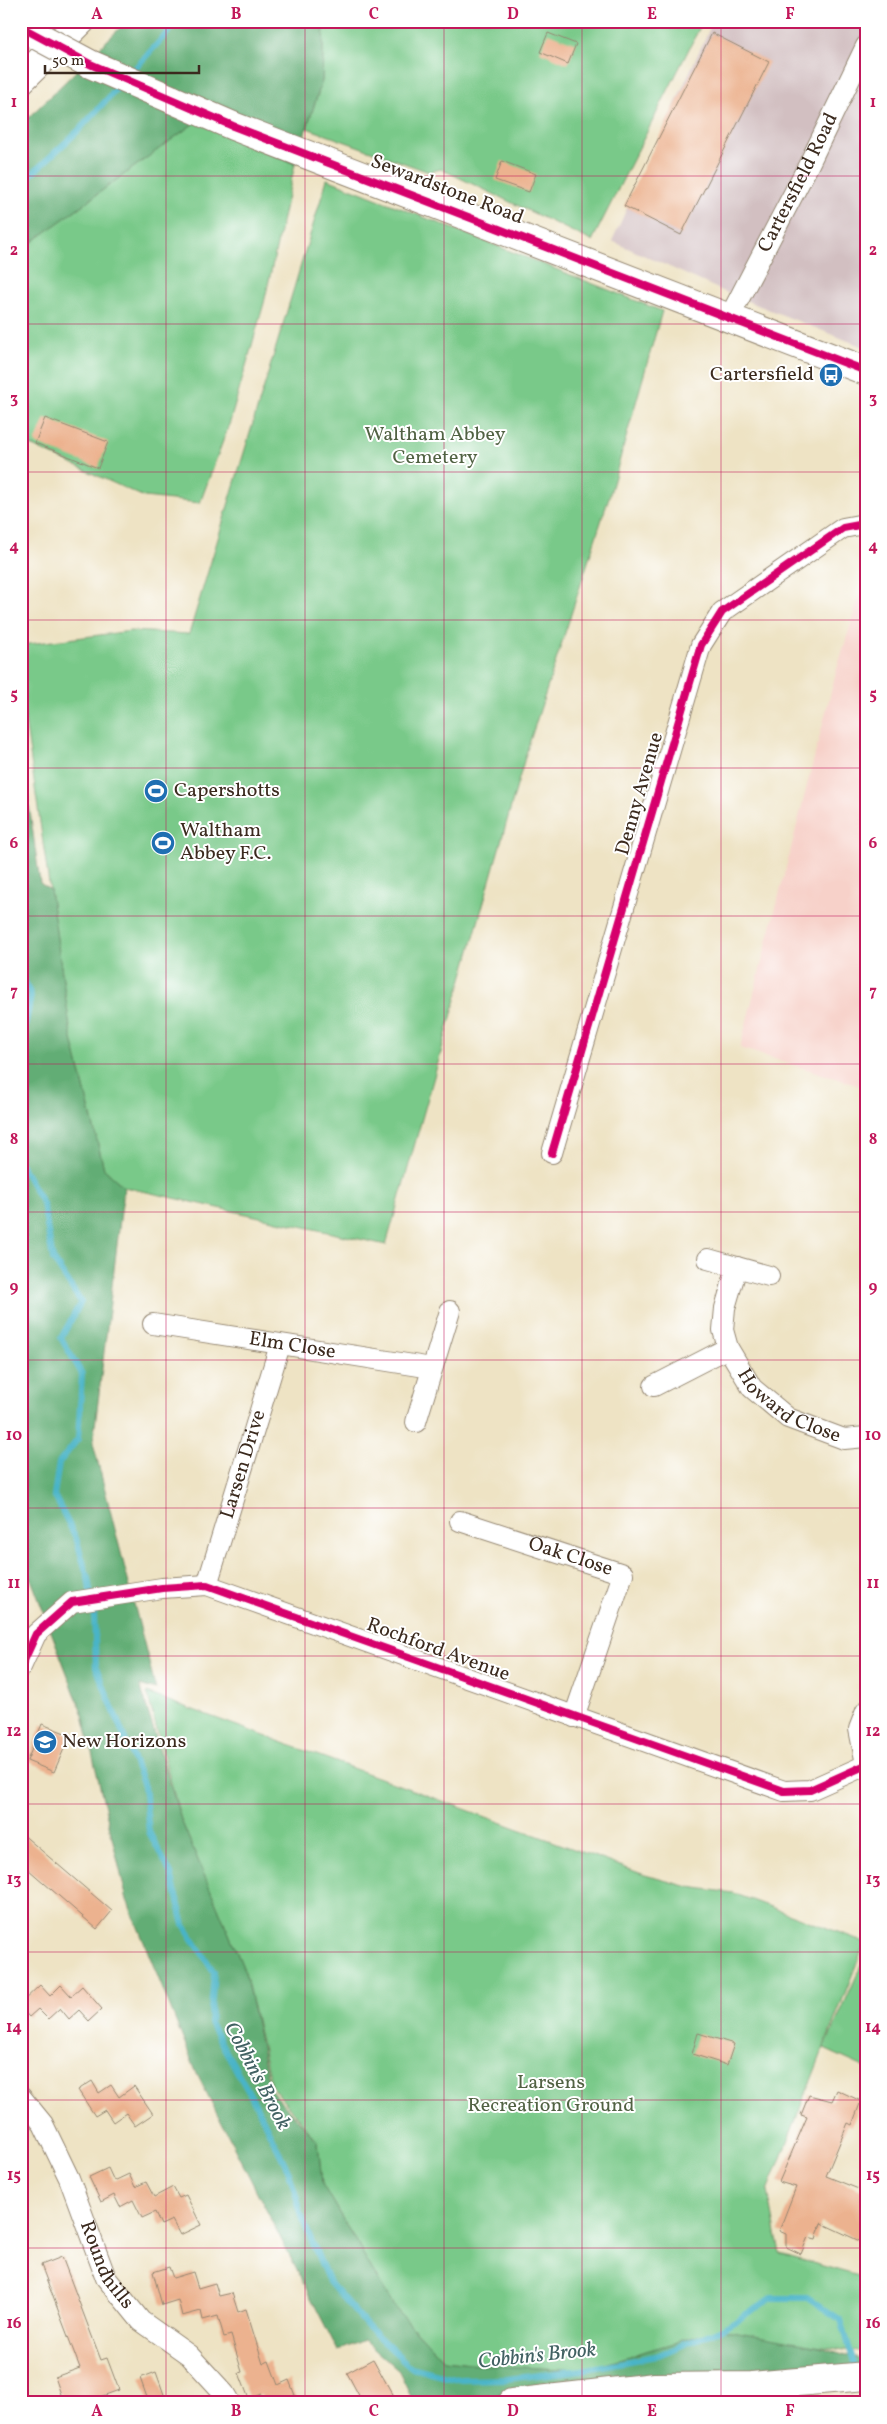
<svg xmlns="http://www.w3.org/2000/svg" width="887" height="2424" font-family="Vollkorn,serif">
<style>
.built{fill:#f7d1c9}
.industrial{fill:#d2bfc1}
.green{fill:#79c989;stroke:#5a7a54}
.forest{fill:#62ad75;stroke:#4e6c4a}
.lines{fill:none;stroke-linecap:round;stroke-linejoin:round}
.stream{stroke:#49b4c7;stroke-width:6}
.building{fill:#ecb28f}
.street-casing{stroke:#948671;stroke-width:22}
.secondary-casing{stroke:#948671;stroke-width:30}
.highway-casing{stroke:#948671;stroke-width:30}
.street{stroke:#fff;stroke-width:20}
.secondary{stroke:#fff;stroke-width:28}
.highway{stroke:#fff;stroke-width:28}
.secondary-bridge-casing{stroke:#948671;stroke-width:30;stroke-linecap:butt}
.secondary-bridge{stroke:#fff;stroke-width:28}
.cycleway-casing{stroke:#fff;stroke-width:11}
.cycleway{stroke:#d6006c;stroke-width:8}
.grid{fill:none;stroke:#c2185b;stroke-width:1;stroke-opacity:0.55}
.labels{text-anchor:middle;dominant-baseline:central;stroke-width:4;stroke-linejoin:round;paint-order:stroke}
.street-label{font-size:20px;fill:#3b2a1e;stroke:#fff}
.poi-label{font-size:20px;fill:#3b2a1e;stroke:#fff;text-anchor:start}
.park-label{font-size:20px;fill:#516243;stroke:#fff}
.water-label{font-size:21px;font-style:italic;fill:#416162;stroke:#fff}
.neatline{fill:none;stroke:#c2185b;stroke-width:2}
.grid-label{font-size:16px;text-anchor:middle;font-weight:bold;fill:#c2185b}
</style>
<rect width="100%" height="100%" fill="#fff"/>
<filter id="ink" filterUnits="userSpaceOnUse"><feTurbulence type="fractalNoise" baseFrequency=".02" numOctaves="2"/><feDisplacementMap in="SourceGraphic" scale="10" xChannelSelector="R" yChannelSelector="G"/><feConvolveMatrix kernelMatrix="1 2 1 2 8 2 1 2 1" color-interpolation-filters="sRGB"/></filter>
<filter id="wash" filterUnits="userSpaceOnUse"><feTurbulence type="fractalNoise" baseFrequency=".0096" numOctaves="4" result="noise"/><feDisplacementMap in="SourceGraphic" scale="20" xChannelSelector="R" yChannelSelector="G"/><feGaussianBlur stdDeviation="1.12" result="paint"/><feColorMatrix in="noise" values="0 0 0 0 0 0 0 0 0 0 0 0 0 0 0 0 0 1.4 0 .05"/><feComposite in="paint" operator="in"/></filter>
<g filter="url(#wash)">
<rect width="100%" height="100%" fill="#eee3c4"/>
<path class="built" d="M866 575V1088L740 1048 836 672Z"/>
<path class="industrial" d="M713 21H866V348L727 293 612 241Z"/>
<path class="green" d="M324 21H703L592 241 441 169 429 172 307 128 322 81Z
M197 121 295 164 264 303 230 422 200 503 144 497 28 444 21 433V250Z
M327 179 662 311 610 494 528 747 386 1245 124 1187 104 1169 71 1035 21 692V645L131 631 189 634Z
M147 1693 645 1875 689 1887 733 1893 865 1942 768 2191 780 2254 866 2278V2353L787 2342 722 2329 581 2370 496 2366 444 2360 394 2307 322 2184 318 2142 271 2085 245 1972 181 1820Z
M864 1959 866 1960V2068L824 2049Z"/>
<path class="forest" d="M127 21H324L322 81 295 164 197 121 21 250V125Z
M21 747 40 883 50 890 71 1035 104 1169 124 1187 93 1443 156 1690 140 1685 181 1820 245 1972 270 2089 318 2142 322 2184 394 2307 444 2360 496 2366 581 2370 722 2329 819 2347 866 2361V2367L630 2381 440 2401 412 2398 399 2371 364 2340 338 2351 197 2074 127 1900 83 1715 21 1553 24 1339 21 1324Z"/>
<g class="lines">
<path class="stream" d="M129 75 178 21
M21 184 78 131 121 84
M21 971 31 996 21 1049
M21 1165 43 1204 53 1259 81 1302 61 1338 82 1374 78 1439 59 1463 54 1495 76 1538 88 1578 94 1614 96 1667 144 1786 149 1832 171 1874 184 1925 214 1972 210 2023 256 2105 289 2172 304 2223 329 2282 368 2327 411 2367 462 2380 507 2379 581 2370 656 2356 722 2329 772 2298H808L841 2320 856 2370
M859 2382 866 2400"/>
</g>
<g id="blocks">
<path class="building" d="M548 33 576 44 568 64 540 52Z
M712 33 769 62 681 235 624 206Z
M502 161 536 174 529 192 495 180Z
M45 418 108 442 98 468 35 443Z
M42 1724 70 1735 54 1772 27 1761Z
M21 1833 112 1911 97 1929 21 1863Z
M40 1985 50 1996 61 1985 71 1996 82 1986 102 2009 89 2021 79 2010 69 2019 60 2008 48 2019 38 2009 29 2017 21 2008V2003Z
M698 2033 734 2044 727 2065 692 2054Z
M92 2081 99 2093 111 2085 119 2097 134 2086 153 2114 135 2126 126 2113 113 2122 105 2110 95 2116 78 2090Z
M837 2090 861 2101 852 2125 848 2123 826 2176 866 2192V2244L821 2223 816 2239 808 2237 801 2254 786 2247V2234L779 2231 796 2187 779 2182 807 2117 801 2115 809 2095 832 2101Z
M108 2168 114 2181 129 2174 135 2187 146 2182 154 2197 173 2187 179 2198 186 2195 201 2225 180 2235 172 2220 161 2225 155 2212 142 2218 133 2200 120 2207 114 2195 101 2202 89 2177Z
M62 2257 101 2360 107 2358 119 2390 83 2403H64L55 2377 80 2368 41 2265Z
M169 2267 173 2278 193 2272 198 2288 215 2283 219 2296 232 2293 238 2312 246 2309 263 2364 269 2361 278 2385 289 2380 298 2403H264L261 2394 249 2399 239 2373 242 2372 231 2335 224 2337 218 2316 203 2320 201 2311 182 2316 178 2300 162 2305 153 2272Z
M373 2359 394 2397 383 2403H363L347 2373Z
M156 2372 167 2403H149L140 2378Z"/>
</g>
</g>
<g filter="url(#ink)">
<use href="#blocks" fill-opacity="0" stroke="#948671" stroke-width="1"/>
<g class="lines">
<g class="street-casing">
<g id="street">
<path id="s1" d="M729 318 808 166 866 46"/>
<path d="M552 1153 701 645 722 612 843 528 859 525 866 526"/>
<path d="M708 1259 769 1276"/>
<path id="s2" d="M737 1267 725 1308 723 1330 728 1348 752 1388 788 1418 844 1439 866 1437"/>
<path id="s3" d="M153 1324 432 1368"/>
<path d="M654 1386 728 1348"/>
<path d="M416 1422 450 1311"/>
<path id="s4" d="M460 1521 623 1574 574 1717"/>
<path id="s5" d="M207 1585 280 1345"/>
<path d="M21 1667 36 1634 72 1602 162 1588 207 1585 784 1791 810 1790 866 1765"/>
<path d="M866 1711 859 1729 866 1764"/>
<path id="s6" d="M21 2097 43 2124 69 2178 106 2278 141 2321 189 2355 224 2393 230 2403"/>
<path d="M752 2386 756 2403"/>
</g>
</g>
<g class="secondary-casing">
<path id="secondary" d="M171 99 233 126 866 371
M512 2403 655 2387 752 2386 866 2376"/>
</g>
<g class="highway-casing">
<path id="highway" d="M21 80 81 21"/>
</g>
<use href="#street" class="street"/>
<use href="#secondary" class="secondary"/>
<use href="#highway" class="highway"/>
<g class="secondary-bridge-casing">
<path id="secondary-bridge" d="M21 27 90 64 171 99"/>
</g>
<use href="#secondary-bridge" class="secondary-bridge"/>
<g class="cycleway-casing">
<path id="cycleway" d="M21 27 90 64 233 126 866 371
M552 1153 701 645 722 612 843 528 859 525 866 526
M21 1667 36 1634 72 1602 162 1588 207 1585 784 1791 810 1790 866 1765"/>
</g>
<use href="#cycleway" class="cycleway"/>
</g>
</g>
<path class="grid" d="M166 21V2403M305 21V2403M444 21V2403M582 21V2403M721 21V2403M21 176H866M21 324H866M21 472H866M21 620H866M21 768H866M21 916H866M21 1064H866M21 1212H866M21 1360H866M21 1508H866M21 1656H866M21 1804H866M21 1952H866M21 2100H866M21 2248H866"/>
<defs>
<g id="bus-disc" transform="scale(1.25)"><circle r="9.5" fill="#1f6fb2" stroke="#fff"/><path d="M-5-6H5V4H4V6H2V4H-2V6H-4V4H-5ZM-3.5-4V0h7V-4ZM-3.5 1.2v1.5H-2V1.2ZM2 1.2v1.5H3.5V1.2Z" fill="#fff"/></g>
<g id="stadium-disc" transform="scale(1.25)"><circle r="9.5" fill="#1f6fb2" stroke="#fff"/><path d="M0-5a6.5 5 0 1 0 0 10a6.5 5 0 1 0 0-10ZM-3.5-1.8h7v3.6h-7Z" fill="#fff"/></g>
<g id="school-disc" transform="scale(1.25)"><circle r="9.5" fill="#1f6fb2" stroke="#fff"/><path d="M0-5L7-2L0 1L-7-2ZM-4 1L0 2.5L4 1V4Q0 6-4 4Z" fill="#fff"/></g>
</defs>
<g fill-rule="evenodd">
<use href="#bus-disc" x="831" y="375"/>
<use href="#stadium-disc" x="156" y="791"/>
<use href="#stadium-disc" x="163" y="843"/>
<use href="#school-disc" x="45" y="1742"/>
</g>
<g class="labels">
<g class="street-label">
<text stroke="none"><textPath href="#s1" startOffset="152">Cartersfield Road</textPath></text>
<text transform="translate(447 190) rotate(21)">Sewardstone Road</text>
<text transform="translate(640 794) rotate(-74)">Denny Avenue</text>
<text stroke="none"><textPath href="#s3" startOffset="141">Elm Close</textPath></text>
<text stroke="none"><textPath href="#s2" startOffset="171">Howard Close</textPath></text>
<text stroke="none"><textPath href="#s5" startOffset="126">Larsen Drive</textPath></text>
<text stroke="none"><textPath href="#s4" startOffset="116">Oak Close</textPath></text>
<text transform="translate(438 1650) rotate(20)">Rochford Avenue</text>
<text stroke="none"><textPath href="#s6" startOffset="190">Roundhills</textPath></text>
</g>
<g class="poi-label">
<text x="814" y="375" text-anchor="end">Cartersfield</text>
<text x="174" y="791">Capershotts</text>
<text x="180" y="831">Waltham<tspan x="180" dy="23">Abbey F.C.</tspan></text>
<text x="62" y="1742">New Horizons</text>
</g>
<g class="park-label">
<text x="435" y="435">Waltham Abbey<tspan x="435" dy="23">Cemetery</tspan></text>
<text x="551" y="2083">Larsens<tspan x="551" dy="23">Recreation Ground</tspan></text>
</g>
<g class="water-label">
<text transform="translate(257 2076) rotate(62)">Cobbin's Brook</text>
<text transform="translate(537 2356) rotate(-6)">Cobbin's Brook</text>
</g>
</g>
<rect width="887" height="2424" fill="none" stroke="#fff" stroke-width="55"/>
<path d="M45 65v8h154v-8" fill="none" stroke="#3b2a1e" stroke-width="2.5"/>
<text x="52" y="65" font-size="15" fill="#3b2a1e" stroke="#ffffff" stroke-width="4" paint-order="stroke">50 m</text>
<rect x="28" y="28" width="832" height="2368" class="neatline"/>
<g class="grid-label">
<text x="97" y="19">A</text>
<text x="236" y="19">B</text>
<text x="374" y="19">C</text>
<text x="513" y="19">D</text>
<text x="652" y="19">E</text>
<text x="790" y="19">F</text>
<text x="14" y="107">1</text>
<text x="873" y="107">1</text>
<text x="14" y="255">2</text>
<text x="873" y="255">2</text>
<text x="14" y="403">3</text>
<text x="873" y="403">3</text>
<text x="14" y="551">4</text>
<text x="873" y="551">4</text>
<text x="14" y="699">5</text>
<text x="873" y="699">5</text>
<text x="14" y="848">6</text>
<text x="873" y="848">6</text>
<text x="14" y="996">7</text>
<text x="873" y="996">7</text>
<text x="14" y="1144">8</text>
<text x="873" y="1144">8</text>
<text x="14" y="1292">9</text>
<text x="873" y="1292">9</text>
<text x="14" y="1440">10</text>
<text x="873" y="1440">10</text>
<text x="14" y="1588">11</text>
<text x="873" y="1588">11</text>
<text x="14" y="1736">12</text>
<text x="873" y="1736">12</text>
<text x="14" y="1884">13</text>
<text x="873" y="1884">13</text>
<text x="14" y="2032">14</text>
<text x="873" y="2032">14</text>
<text x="14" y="2180">15</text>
<text x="873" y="2180">15</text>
<text x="14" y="2328">16</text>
<text x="873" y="2328">16</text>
<text x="97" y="2416">A</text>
<text x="236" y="2416">B</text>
<text x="374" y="2416">C</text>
<text x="513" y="2416">D</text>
<text x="652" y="2416">E</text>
<text x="790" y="2416">F</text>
</g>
</svg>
